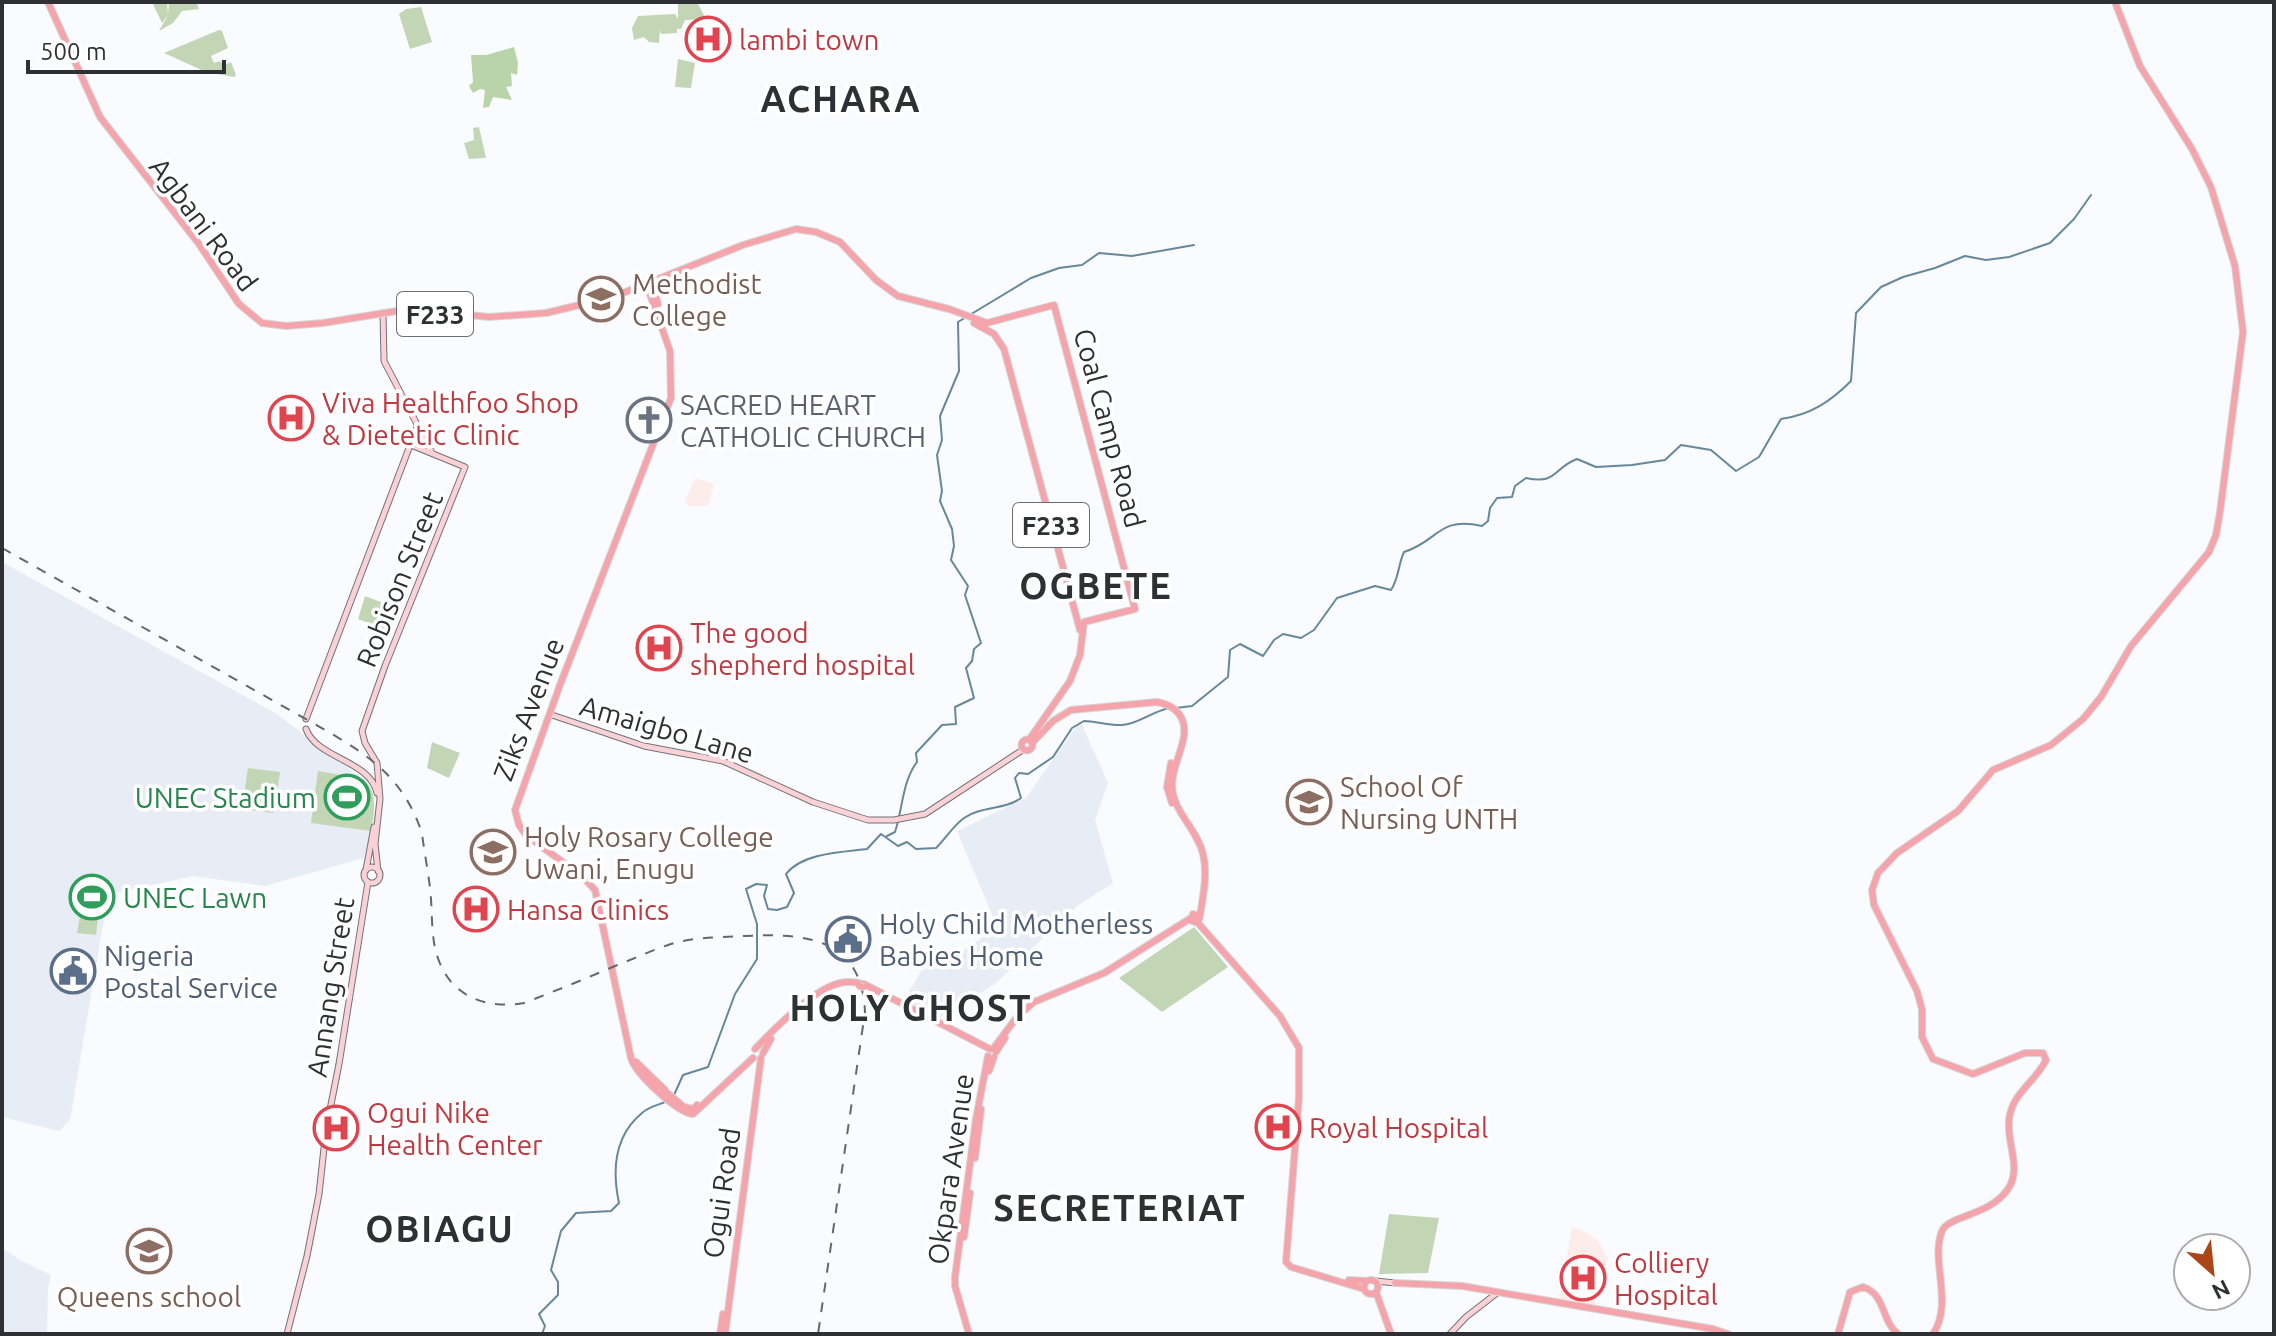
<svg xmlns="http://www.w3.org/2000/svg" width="2276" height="1336" font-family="Ubuntu,sans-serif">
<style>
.built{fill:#e8ecf4}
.medical{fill:#fdedea}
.green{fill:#c2d6b6}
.forest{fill:#bad4aa}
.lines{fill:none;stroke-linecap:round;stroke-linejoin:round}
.stream{stroke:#65889a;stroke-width:2}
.secondary-casing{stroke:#70737a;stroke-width:7}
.primary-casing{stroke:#d5d6d6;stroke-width:8}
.secondary{stroke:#fad2d6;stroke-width:5}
.primary{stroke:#f5a4ac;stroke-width:6}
.rail{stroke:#66676a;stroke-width:2;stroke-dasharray:10 10;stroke-linecap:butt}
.primary-bridge-casing{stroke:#d5d6d6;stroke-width:8;stroke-linecap:butt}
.primary-bridge{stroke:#f5a4ac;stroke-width:6}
.labels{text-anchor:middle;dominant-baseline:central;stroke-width:7;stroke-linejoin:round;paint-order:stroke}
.shield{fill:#fff;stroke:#6d6e70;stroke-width:2}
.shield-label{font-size:26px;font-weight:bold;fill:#2f3033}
.health-label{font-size:28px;fill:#be3a42;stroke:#fff;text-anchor:start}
.street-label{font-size:28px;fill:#2f3033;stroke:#fff}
.education-label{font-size:28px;fill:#785e54;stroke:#fff;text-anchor:start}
.worship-label{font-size:28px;fill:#5b616d;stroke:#fff;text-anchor:start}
.leisure-label{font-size:28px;fill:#27864d;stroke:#fff;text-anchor:end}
.service-label{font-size:28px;fill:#4e5e75;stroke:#fff;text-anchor:start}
.district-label{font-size:36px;font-weight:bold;letter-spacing:2px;fill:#2f3033;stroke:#fff}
</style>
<rect width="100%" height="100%" fill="#fafbfe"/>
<path class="built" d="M2 562 277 714 369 784 375 816 364 858 265 886 193 876 108 895 70 1120 59 1131 2 1117Z
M1080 721 1108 783 1095 820 1113 883 1077 906 995 984 937 1019 903 1001 922 970 956 956 983 937 996 924 957 831 1026 798Z
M2 1248 20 1260 51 1275 48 1288 47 1334H2Z"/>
<path class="medical" d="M695 478 714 484 708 506H689L685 501Z
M1572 1227 1588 1233 1598 1241 1608 1258 1594 1305 1559 1299Z"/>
<path class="green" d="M152 2H167L168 14 169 2H196L199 9 182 11 173 23 159 31 168 15 162 23Z
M681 2H697L706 19 685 20 681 29H677V33L661 34 660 30 659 43 649 42 644 37 634 40 632 28 638 16 675 14 678 19V3Z
M421 7 432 42 410 49 399 14 406 9Z
M219 30 222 31 228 48 211 56 214 63 220 61 224 65 231 62 236 75 234 77 206 72 164 53Z
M678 59 695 63 691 88 675 87Z
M479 127 486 158 469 159 464 143 474 140 473 128Z
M365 596 396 608 388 630 358 619Z
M432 742 460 753 449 778 427 768Z
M248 768 280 772 274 813 242 809Z
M318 771 363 779C379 793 374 811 371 831L311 823Z
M82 905 99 908 96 935 77 933Z
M1194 927 1228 967 1162 1012 1119 978Z
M1389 1214 1439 1218 1428 1273 1379 1274Z"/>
<path class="forest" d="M514 47 518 63 517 75 511 73 512 86 506 87 512 100 493 97 489 107 483 108 485 90 480 89 473 93 469 86 473 82 471 55H486Z"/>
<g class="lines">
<path class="stream" d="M1176 708 1192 706 1228 677 1230 650 1240 644 1263 656 1274 640 1283 634 1301 638 1314 630 1337 598 1375 586 1391 590C1399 578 1398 565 1404 552 1439 541 1438 516 1482 526L1488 521 1490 508 1497 498 1512 497 1515 486 1526 478C1557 485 1553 468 1577 459L1596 467 1632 465 1665 460 1681 445 1711 450 1736 471 1759 457 1781 419C1810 415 1830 402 1851 381L1856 313 1881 287 1903 277 1935 268 1965 256 1986 260 2009 257 2050 243 2074 219 2091 195
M887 836 895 832C903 808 902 782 917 762L916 753 942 725 956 724 955 707 974 698 966 668 972 661 974 649 981 643 965 595 968 586 951 560 954 546 952 529 940 501 942 491 937 455 942 440 940 416 959 371 958 322 1031 278 1059 268 1082 265 1099 253 1132 256 1194 245
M674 1095 683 1075 708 1067 735 994 757 959V924L746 889 756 884 767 885 764 896 768 909 777 910 787 907 794 893 786 874C802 853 842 852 867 849L881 834 898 846 907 842 916 849 936 848C945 839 954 825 964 818 981 806 1005 810 1021 798L1015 778 1019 773 1028 774 1053 757 1072 728 1084 721C1096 721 1110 726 1122 725 1139 724 1152 711 1170 708
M542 1334 545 1326 539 1314 558 1295V1282L551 1270 561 1231 576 1213 611 1211 619 1203C612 1170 614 1136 642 1113 648 1107 658 1105 665 1102"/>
<g class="secondary-casing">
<path id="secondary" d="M383 313 384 361 432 453
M552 715 644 746 723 761 813 802 868 820H894L925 814 1024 749
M306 719 417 427
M306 729C317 759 370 760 377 793
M364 875a8 8 0 1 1 16 0a8 8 0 1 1-16 0Z
M366 870 374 827
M378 871 375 844 380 799 377 763 365 743 362 731 385 666 465 467 411 445
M1376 1281 1395 1283
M287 1334 307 1256 319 1194 326 1130 339 1064 368 882
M1450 1334 1466 1317 1497 1293"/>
</g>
<g class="primary-casing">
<path id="primary" d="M48 2 100 117 199 244 239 304 262 323 286 326 323 323 409 309 489 317 546 313 613 297 743 245 796 229 816 232 840 242 876 280 898 296 949 309 987 323 1054 305 1135 609 1084 622 1080 655 1070 681 1029 740
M651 282 658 304
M646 283 670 351 671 398 560 685 515 810 519 825 526 835 583 877 595 890 631 1058C636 1074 677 1113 693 1114L753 1058
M974 323 994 334 1004 349 1080 630
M1021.5 745a5.5 5.5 0 1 1 11 0a5.5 5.5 0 1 1-11 0Z
M1032 743 1053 721 1071 710 1157 702C1168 704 1177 708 1182 719 1191 738 1171 765 1172 786 1173 812 1198 830 1203 854 1208 873 1203 896 1200 916
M1171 763 1167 787 1172 803
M1198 922 1200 916 1193 914 1192 921 1198 923 1280 1016 1299 1048V1097L1286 1262 1291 1267 1364 1289
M864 984 990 1049
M755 1049C774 1029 813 989 840 983 846 981 853 982 859 983
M993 1049 1017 1017 1034 1002 1104 973 1191 918
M996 1052 1005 1038
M763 1053 771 1039
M636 1062 665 1090
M989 1071 994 1057
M665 1091 684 1107 693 1109 697 1105
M975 1158 981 1109
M964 1237 970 1193
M1364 1287a7 7 0 1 1 14 0a7 7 0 1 1-14 0Z
M1349 1280 1366 1281
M1395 1283 1462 1286 1713 1329 1728 1334
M1376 1292 1391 1334
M720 1334 723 1314
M725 1334 761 1058
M969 1334 955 1286V1277L976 1119 988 1056
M1838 1334 1850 1292 1863 1287C1886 1294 1881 1321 1898 1334
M1933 1334C1954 1303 1930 1261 1942 1231 1949 1215 1990 1216 2008 1189 2022 1169 2007 1144 2009 1122 2010 1094 2035 1083 2046 1060L2043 1053H2025L1973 1074 1933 1059 1922 1037V1009L1917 991 1874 905 1872 890 1878 873 1897 853 1958 811 1993 770 2051 745 2083 719 2101 697 2131 646 2209 552 2216 535 2220 512 2243 332 2235 266 2211 187 2192 149 2140 66 2115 2"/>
</g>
<use href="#secondary" class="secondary"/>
<use href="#primary" class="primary"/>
<path class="rail" d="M2 548 327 731C373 758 404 780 422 833 424 851 428 870 430 888 433 912 430 939 439 961 453 998 488 1009 524 1003 555 991 585 979 615 966 636 958 656 948 678 942 700 937 723 937 745 936 804 933 862 937 865 1012L818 1334"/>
<g class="primary-bridge-casing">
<path id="primary-bridge" d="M859 986 864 987"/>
</g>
<use href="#primary-bridge" class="primary-bridge"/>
</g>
<defs>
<g id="hospital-ring" transform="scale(2.3)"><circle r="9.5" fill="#fff" stroke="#e0444e" stroke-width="1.5"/><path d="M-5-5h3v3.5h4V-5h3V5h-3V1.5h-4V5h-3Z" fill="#e0444e"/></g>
<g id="university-ring" transform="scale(2.3)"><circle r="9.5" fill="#fff" stroke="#8d6e63" stroke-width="1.5"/><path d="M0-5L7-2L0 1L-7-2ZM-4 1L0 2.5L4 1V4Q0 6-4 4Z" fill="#8d6e63"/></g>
<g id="church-ring" transform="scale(2.3)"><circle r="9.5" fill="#fff" stroke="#6b7280" stroke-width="1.5"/><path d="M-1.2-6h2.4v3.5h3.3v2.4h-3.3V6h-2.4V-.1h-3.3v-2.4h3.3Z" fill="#6b7280"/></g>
<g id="stadium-ring" transform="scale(2.3)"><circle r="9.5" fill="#fff" stroke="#2e9e5b" stroke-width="1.5"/><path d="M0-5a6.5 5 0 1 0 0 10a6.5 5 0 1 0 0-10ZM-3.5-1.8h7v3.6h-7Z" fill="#2e9e5b"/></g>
<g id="civic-ring" transform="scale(2.3)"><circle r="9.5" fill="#fff" stroke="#5c6f8a" stroke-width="1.5"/><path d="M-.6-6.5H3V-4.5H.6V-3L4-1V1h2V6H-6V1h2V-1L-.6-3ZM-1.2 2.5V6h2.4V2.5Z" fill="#5c6f8a"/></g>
<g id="school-ring" transform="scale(2.3)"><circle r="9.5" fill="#fff" stroke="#8d6e63" stroke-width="1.5"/><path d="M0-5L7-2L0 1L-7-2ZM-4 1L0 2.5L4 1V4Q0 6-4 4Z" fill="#8d6e63"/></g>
</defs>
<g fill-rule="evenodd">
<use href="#hospital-ring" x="708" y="39"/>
<use href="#university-ring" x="601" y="299"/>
<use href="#hospital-ring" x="291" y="418"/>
<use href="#church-ring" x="649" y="420"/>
<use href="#hospital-ring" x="659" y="648"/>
<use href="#stadium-ring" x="347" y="797"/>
<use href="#university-ring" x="1309" y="802"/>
<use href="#university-ring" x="493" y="852"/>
<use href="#stadium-ring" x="92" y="897"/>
<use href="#hospital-ring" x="476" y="909"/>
<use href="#civic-ring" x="848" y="939"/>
<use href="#civic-ring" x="73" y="971"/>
<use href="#hospital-ring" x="1278" y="1127"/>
<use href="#hospital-ring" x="336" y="1128"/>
<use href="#school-ring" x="149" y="1251"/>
<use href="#hospital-ring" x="1583" y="1278"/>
</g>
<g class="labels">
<g class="shield">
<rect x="397" y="292" width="76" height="44" rx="6"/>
<rect x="1013" y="503" width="76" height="44" rx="6"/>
</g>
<g class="shield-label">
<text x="435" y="314">F233</text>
<text x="1051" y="525">F233</text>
</g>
<g class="health-label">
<text x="739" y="39">lambi town</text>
<text x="322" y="402">Viva Healthfoo Shop<tspan x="322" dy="32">&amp; Dietetic Clinic</tspan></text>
<text x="690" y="632">The good<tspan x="690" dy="32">shepherd hospital</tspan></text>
<text x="507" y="909">Hansa Clinics</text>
<text x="367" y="1112">Ogui Nike<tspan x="367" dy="32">Health Center</tspan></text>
<text x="1309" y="1127">Royal Hospital</text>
<text x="1614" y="1262">Colliery<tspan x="1614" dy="32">Hospital</tspan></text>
</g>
<g class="street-label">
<text transform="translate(204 224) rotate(53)">Agbani Road</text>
<text transform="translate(1110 428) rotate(75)">Coal Camp Road</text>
<text transform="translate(399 579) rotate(-68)">Robison Street</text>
<text transform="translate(528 709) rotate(-69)">Ziks Avenue</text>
<text transform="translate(667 729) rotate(16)">Amaigbo Lane</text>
<text transform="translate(330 987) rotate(-81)">Annang Street</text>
<text transform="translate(950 1169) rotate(-82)">Okpara Avenue</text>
<text transform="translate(721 1193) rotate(-82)">Ogui Road</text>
</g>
<g class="education-label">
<text x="632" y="283">Methodist<tspan x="632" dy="32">College</tspan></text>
<text x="1340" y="786">School Of<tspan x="1340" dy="32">Nursing UNTH</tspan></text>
<text x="524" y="836">Holy Rosary College<tspan x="524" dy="32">Uwani, Enugu</tspan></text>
<text x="149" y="1296" text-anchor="middle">Queens school</text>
</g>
<g class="worship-label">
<text x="680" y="404">SACRED HEART<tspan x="680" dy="32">CATHOLIC CHURCH</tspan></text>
</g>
<g class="leisure-label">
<text x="316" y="797">UNEC Stadium</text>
<text x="123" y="897" text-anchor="start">UNEC Lawn</text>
</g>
<g class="service-label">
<text x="879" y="923">Holy Child Motherless<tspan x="879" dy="32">Babies Home</tspan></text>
<text x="104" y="955">Nigeria<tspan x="104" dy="32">Postal Service</tspan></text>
</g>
<g class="district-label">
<text x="841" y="98">ACHARA</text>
<text x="1096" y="585">OGBETE</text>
<text x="911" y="1007">HOLY GHOST</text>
<text x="1120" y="1207">SECRETERIAT</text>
<text x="440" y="1228">OBIAGU</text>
</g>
</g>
<rect width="2276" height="1336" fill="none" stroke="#2f3033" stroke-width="8"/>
<g transform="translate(2212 1272) rotate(153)"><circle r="38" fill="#ffffff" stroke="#acacad" stroke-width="2"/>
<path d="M0-6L14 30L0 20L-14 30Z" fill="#ab4716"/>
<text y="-12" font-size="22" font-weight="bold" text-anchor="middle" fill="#2f3033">N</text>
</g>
<path d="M28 60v12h196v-12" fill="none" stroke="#2f3033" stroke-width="4"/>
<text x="40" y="60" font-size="24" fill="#2f3033" stroke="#ffffff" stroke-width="6" paint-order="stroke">500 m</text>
</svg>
